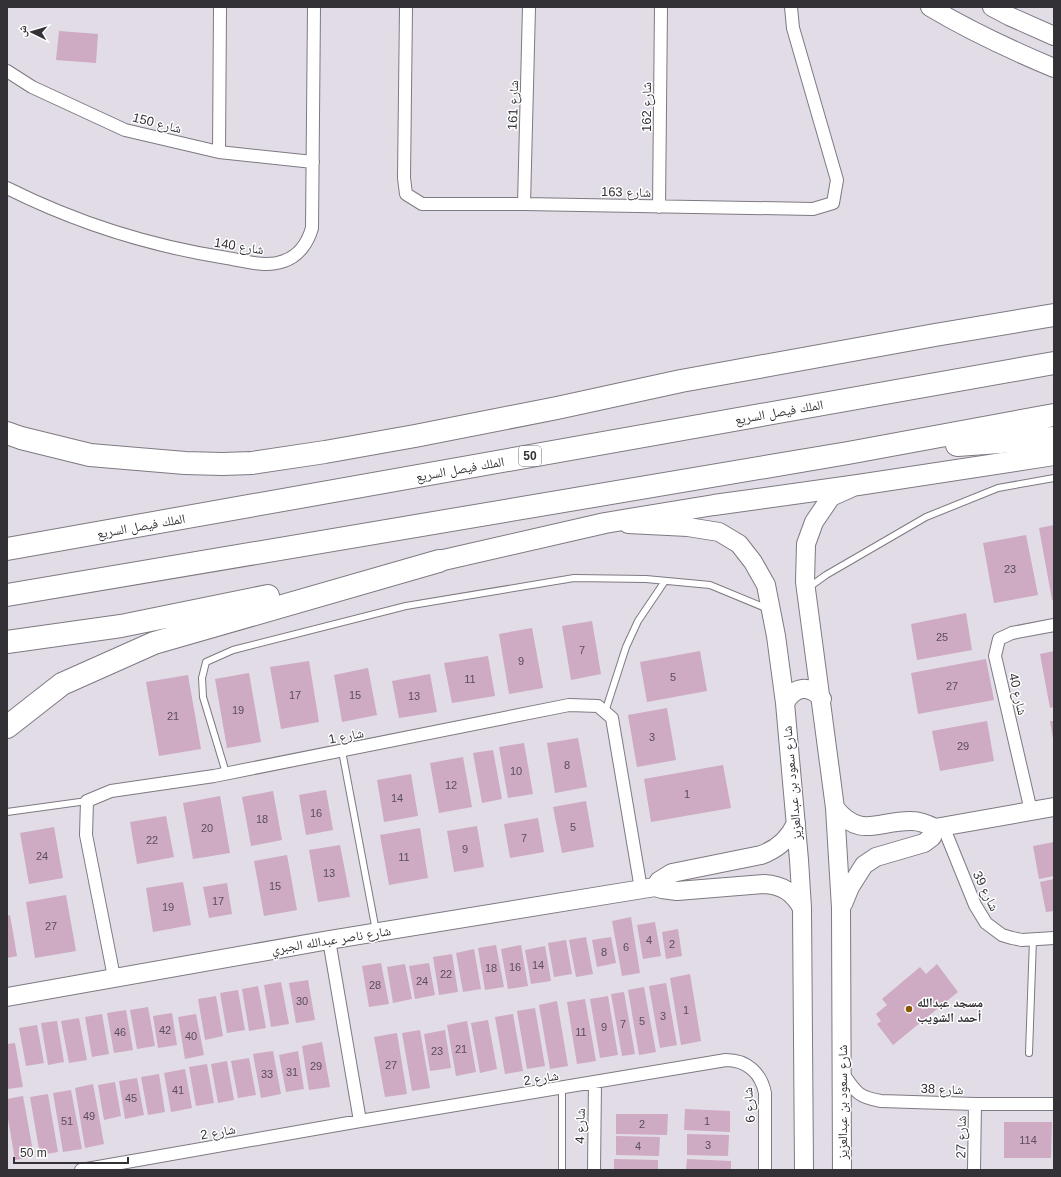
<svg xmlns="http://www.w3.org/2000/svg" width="1061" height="1177" font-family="Arial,'Noto Naskh Arabic',sans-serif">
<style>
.building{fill:#ceaac3}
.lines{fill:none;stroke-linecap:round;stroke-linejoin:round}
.lane-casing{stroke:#7e7982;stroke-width:8}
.street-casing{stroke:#7e7982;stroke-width:14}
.secondary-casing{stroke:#7e7982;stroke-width:20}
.primary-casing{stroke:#7e7982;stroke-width:22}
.highway-casing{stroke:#7e7982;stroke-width:24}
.lane{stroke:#fff;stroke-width:6}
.street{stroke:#fff;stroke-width:12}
.secondary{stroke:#fff;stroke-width:18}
.primary{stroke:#fff;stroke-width:20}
.highway{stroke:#fff;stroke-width:22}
.poi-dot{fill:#885800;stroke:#fff;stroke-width:1.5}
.labels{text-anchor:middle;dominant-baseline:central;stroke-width:3;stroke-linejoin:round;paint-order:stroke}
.number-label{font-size:11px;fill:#5a4f58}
.shield{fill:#fff;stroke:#706f72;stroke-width:1}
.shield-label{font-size:12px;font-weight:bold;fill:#333135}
.street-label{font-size:13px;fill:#333135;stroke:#fff}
.poi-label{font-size:13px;font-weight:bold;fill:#333135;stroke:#fff;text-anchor:start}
</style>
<rect width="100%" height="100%" fill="#e2dce6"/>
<path class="building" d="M59 31 98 34 96 63 56 60Z
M1054 525V600H1052L1039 528Z
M1026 535 1038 595 994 603 983 543Z
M966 613 972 650 917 660 911 624Z
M592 621 601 674 571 680 562 626Z
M532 628 543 688 509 694 499 634Z
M700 651 707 691 647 702 640 662Z
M1054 651V707L1050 708 1040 654Z
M488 656 495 696 452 703 444 663Z
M986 659 994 700 918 714 911 673Z
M309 661 319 722 281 729 270 667Z
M368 668 377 715 342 722 334 675Z
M249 673 261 742 227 748 215 679Z
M430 674 437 712 399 718 392 681Z
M188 675 201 749 159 756 146 682Z
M667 708 676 760 637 767 628 715Z
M987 721 994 761 940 771 932 731Z
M1050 721H1054V739H1053Z
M578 738 587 787 555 793 547 743Z
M524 743 533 794 508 798 499 747Z
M493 750 502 799 482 803 473 753Z
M463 757 472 807 439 813 430 763Z
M723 765 731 808 651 822 644 779Z
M411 774 418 816 384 822 377 780Z
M326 790 333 830 306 835 299 795Z
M273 791 282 840 251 846 242 797Z
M220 796 230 853 193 859 183 803Z
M586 801 594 847 562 853 553 807Z
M166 816 174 857 137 864 130 822Z
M538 818 544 852 510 858 504 824Z
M477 826 484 867 454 872 447 831Z
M54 827 63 878 29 884 20 833Z
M420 828 428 878 389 885 380 835Z
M1054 842V876L1039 879 1033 846Z
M340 845 350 897 318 902 309 850Z
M287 855 297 910 264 916 254 861Z
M1054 879V911L1046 912 1040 882Z
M183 882 191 925 153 932 146 888Z
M227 883 232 914 209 918 203 887Z
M66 895 76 951 35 958 26 902Z
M10 915 17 956 7 958V916Z
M631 917 640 973 622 976 612 921Z
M655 922 661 956 643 959 637 925Z
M678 929 682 956 666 959 662 932Z
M586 937 593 974 576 977 569 940Z
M611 937 616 963 597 967 592 940Z
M566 940 572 974 554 977 548 943Z
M496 945 504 987 485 990 478 948Z
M521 945 528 986 508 989 501 949Z
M545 946 551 981 531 984 525 950Z
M474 949 481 989 463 992 456 953Z
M452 954 458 992 439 995 433 957Z
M381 963 389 1004 369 1007 362 966Z
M429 963 435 995 415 999 409 966Z
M405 964 412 999 393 1003 387 967Z
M937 964 958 992 893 1045 877 1024 881 1021 876 1014 887 1005 882 999 920 967 926 974Z
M690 974 701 1041 681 1045 670 978Z
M308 980 315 1020 296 1023 289 983Z
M281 982 289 1024 271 1027 264 985Z
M666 983 677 1045 660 1048 649 986Z
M258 986 266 1028 249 1031 242 989Z
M644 987 656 1052 639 1055 628 990Z
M238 990 245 1030 227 1033 220 993Z
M624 992 635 1054 622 1056 611 994Z
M216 996 223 1036 205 1040 198 999Z
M608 996 618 1055 600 1058 590 999Z
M585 999 596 1061 577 1064 567 1002Z
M557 1001 568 1066 550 1069 539 1005Z
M148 1007 155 1046 137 1049 130 1010Z
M535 1008 545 1066 527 1069 517 1011Z
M126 1010 133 1050 114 1053 107 1013Z
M172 1013 177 1045 158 1048 153 1016Z
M102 1014 109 1054 92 1057 85 1017Z
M196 1014 204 1055 185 1059 178 1017Z
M513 1014 523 1071 505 1074 495 1017Z
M79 1018 87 1060 69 1063 61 1021Z
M488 1020 497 1069 480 1073 471 1023Z
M57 1021 64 1062 48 1065 41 1023Z
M467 1021 476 1072 456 1076 447 1025Z
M37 1025 44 1063 26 1066 19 1028Z
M420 1030 430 1088 412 1091 402 1033Z
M445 1030 451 1068 430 1071 424 1034Z
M397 1033 407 1094 385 1097 374 1037Z
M322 1042 330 1087 309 1090 302 1046Z
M15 1043 23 1087 7 1089V1044Z
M273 1051 281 1094 261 1098 253 1054Z
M298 1051 304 1089 286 1092 279 1055Z
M249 1058 256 1095 238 1098 231 1061Z
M227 1061 234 1100 218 1103 211 1064Z
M207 1064 214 1103 196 1106 189 1067Z
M185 1069 192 1108 171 1112 164 1073Z
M159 1074 165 1112 148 1115 141 1077Z
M137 1078 144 1115 125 1119 119 1081Z
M115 1082 121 1116 104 1120 98 1085Z
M93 1084 104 1144 85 1148 75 1088Z
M71 1090 82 1149 63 1152 53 1093Z
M48 1094 58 1152 40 1155 30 1097Z
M23 1096 34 1157 15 1160 7 1113V1099Z
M685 1109 730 1111V1132L684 1130Z
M616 1114H668L667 1135 616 1134Z
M1004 1122H1052L1051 1158H1004Z
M687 1134 729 1135 728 1156 687 1155Z
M616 1136 660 1137 659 1156 616 1155Z
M614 1159 658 1160V1170H614Z
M687 1159 731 1161V1170H686Z"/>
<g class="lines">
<g class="lane-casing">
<path id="lane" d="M808 588 826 575 926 517 998 488 1054 478
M605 712 626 647 638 621 665 581
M342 751 376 931
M226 773 203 697 202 678 206 662 233 650 406 606 574 578 646 579 710 585 768 609
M7 812 87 801
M1029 1053 1033 939
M562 1170V1088"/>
</g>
<g class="street-casing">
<path id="street" d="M406 7 404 178 406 194 422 204H524L813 209 833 203 837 180 793 28 791 7
M7 71 32 87 125 130 219 152 313 162
M219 152 220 7
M7 188C77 223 150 246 227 258 245 261 266 268 284 261 299 256 308 242 312 228L314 7
M524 204 529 7
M659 207 661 7
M1031 811 995 656 999 639 1012 633 1054 625
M943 826 975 905 986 923 1002 935 1012 938 1022 940 1054 938
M329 940 360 1121
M114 977 86 835 87 801 111 791 214 776 569 705 598 706 612 718 641 889
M842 1072C855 1091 857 1097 881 1101L975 1104H1054
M81 1170 360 1121 726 1060C747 1060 761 1073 765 1093V1170
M594 1170 595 1083
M974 1170 975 1104"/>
</g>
<g class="secondary-casing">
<path id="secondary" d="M930 7C970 31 1011 50 1054 68
M992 7 1009 16 1054 36
M628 524 688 527 719 532 739 544 753 562 766 585 776 636 785 703 799 860 802 908 804 1170
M785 703C794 686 810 684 822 699
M835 808C861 840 879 820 912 821 920 821 927 824 935 828L1054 807
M655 887 659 881 672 873 761 855C778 849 789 839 796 823
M843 904 850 887 864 865 876 857 924 843 932 837 935 828
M7 997 329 940 655 887 662 889 677 891 764 884C782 885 793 892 802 908
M842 1170 841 908 835 808 805 582 806 544 814 522 831 497 851 488"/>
</g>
<g class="primary-casing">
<path id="primary" d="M439 561 605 523 714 505 858 485 1054 455"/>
</g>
<g class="highway-casing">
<path id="highway" d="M7 433 21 438 90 455 185 463 222 464 252 463 325 452 415 436 557 408 681 381 935 335 1054 315
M957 445 1054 438
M7 549 1054 363
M7 595 848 453 1054 415
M7 642 121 626 268 596
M7 727 62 684 154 643 439 561"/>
</g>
<use href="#lane" class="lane"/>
<use href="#street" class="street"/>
<use href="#secondary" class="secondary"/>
<use href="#primary" class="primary"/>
<use href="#highway" class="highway"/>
</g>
<circle class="poi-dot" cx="909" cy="1009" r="4"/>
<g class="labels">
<g class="number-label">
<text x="1010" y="569">23</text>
<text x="942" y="637">25</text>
<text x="582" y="650">7</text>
<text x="521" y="661">9</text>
<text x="673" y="677">5</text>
<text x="470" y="679">11</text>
<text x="952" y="686">27</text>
<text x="295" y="695">17</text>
<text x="355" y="695">15</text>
<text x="414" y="696">13</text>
<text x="238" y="710">19</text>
<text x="173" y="716">21</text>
<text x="652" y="737">3</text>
<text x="963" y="746">29</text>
<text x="567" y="765">8</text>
<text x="516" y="771">10</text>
<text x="451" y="785">12</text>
<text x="687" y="794">1</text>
<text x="397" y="798">14</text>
<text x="316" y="813">16</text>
<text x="262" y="819">18</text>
<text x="573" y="827">5</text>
<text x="207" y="828">20</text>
<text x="524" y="838">7</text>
<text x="152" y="840">22</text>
<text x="465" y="849">9</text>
<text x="42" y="856">24</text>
<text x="404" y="857">11</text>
<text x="329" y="873">13</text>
<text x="275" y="886">15</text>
<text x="218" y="901">17</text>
<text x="168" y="907">19</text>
<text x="51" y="926">27</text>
<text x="649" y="940">4</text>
<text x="672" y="944">2</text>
<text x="626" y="947">6</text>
<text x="604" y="952">8</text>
<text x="538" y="965">14</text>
<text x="515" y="967">16</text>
<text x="491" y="968">18</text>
<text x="446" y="974">22</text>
<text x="422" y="981">24</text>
<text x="375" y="985">28</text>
<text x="302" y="1001">30</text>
<text x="686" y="1010">1</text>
<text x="663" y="1016">3</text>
<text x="642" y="1021">5</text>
<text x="623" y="1024">7</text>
<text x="604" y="1027">9</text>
<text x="165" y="1030">42</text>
<text x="120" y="1032">46</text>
<text x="581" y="1032">11</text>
<text x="191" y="1036">40</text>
<text x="461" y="1049">21</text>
<text x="437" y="1051">23</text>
<text x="391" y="1065">27</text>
<text x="316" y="1066">29</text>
<text x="292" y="1072">31</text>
<text x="267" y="1074">33</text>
<text x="178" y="1090">41</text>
<text x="131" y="1098">45</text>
<text x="89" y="1116">49</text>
<text x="67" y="1121">51</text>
<text x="707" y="1121">1</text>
<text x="642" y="1124">2</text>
<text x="1028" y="1140">114</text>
<text x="708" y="1145">3</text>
<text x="638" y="1146">4</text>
</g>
<rect class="shield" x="519" y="446" width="22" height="20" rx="3"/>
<g class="shield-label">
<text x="530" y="456">50</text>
</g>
<g class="street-label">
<text transform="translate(513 105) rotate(-88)">شارع 161</text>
<text transform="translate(646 107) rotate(-90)">شارع 162</text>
<text transform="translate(157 123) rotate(14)">شارع 150</text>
<text transform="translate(626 192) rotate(1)">شارع 163</text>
<text transform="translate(239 246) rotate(9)">شارع 140</text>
<text transform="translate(779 412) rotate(-10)">الملك فيصل السريع</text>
<text transform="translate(460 469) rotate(-10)">الملك فيصل السريع</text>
<text transform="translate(141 526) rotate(-10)">الملك فيصل السريع</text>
<text transform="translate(1018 694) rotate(77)">شارع 40</text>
<text transform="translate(346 736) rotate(-11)">شارع 1</text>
<text transform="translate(792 783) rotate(-95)">شارع سعود بن عبدالعزيز</text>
<text transform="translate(986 891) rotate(64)">شارع 39</text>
<text transform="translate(331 940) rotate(-9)">شارع ناصر عبدالله الجبري</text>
<text transform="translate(541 1078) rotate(-9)">شارع 2</text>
<text transform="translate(942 1089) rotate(2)">شارع 38</text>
<text transform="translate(842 1102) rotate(-90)">شارع سعود بن عبدالعزيز</text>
<text transform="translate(749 1105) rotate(-95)">شارع 6</text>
<text transform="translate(580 1126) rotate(-89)">شارع 4</text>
<text transform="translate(218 1132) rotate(-10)">شارع 2</text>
<text transform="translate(961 1137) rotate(-89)">شارع 27</text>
</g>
<g class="poi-label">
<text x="917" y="1002">مسجد عبدالله<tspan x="917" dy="15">أحمد الشويب</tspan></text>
</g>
</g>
<rect width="1061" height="1177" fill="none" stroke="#333135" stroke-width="16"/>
<g transform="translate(32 32) rotate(275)" stroke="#ffffff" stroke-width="3" paint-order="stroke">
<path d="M0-3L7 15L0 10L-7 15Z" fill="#333135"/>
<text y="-6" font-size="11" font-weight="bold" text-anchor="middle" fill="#333135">ش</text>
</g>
<path d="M14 1157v6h114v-6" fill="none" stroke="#333135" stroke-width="2"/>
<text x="20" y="1157" font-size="12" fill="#333135" stroke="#ffffff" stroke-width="3" paint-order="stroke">50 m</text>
</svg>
